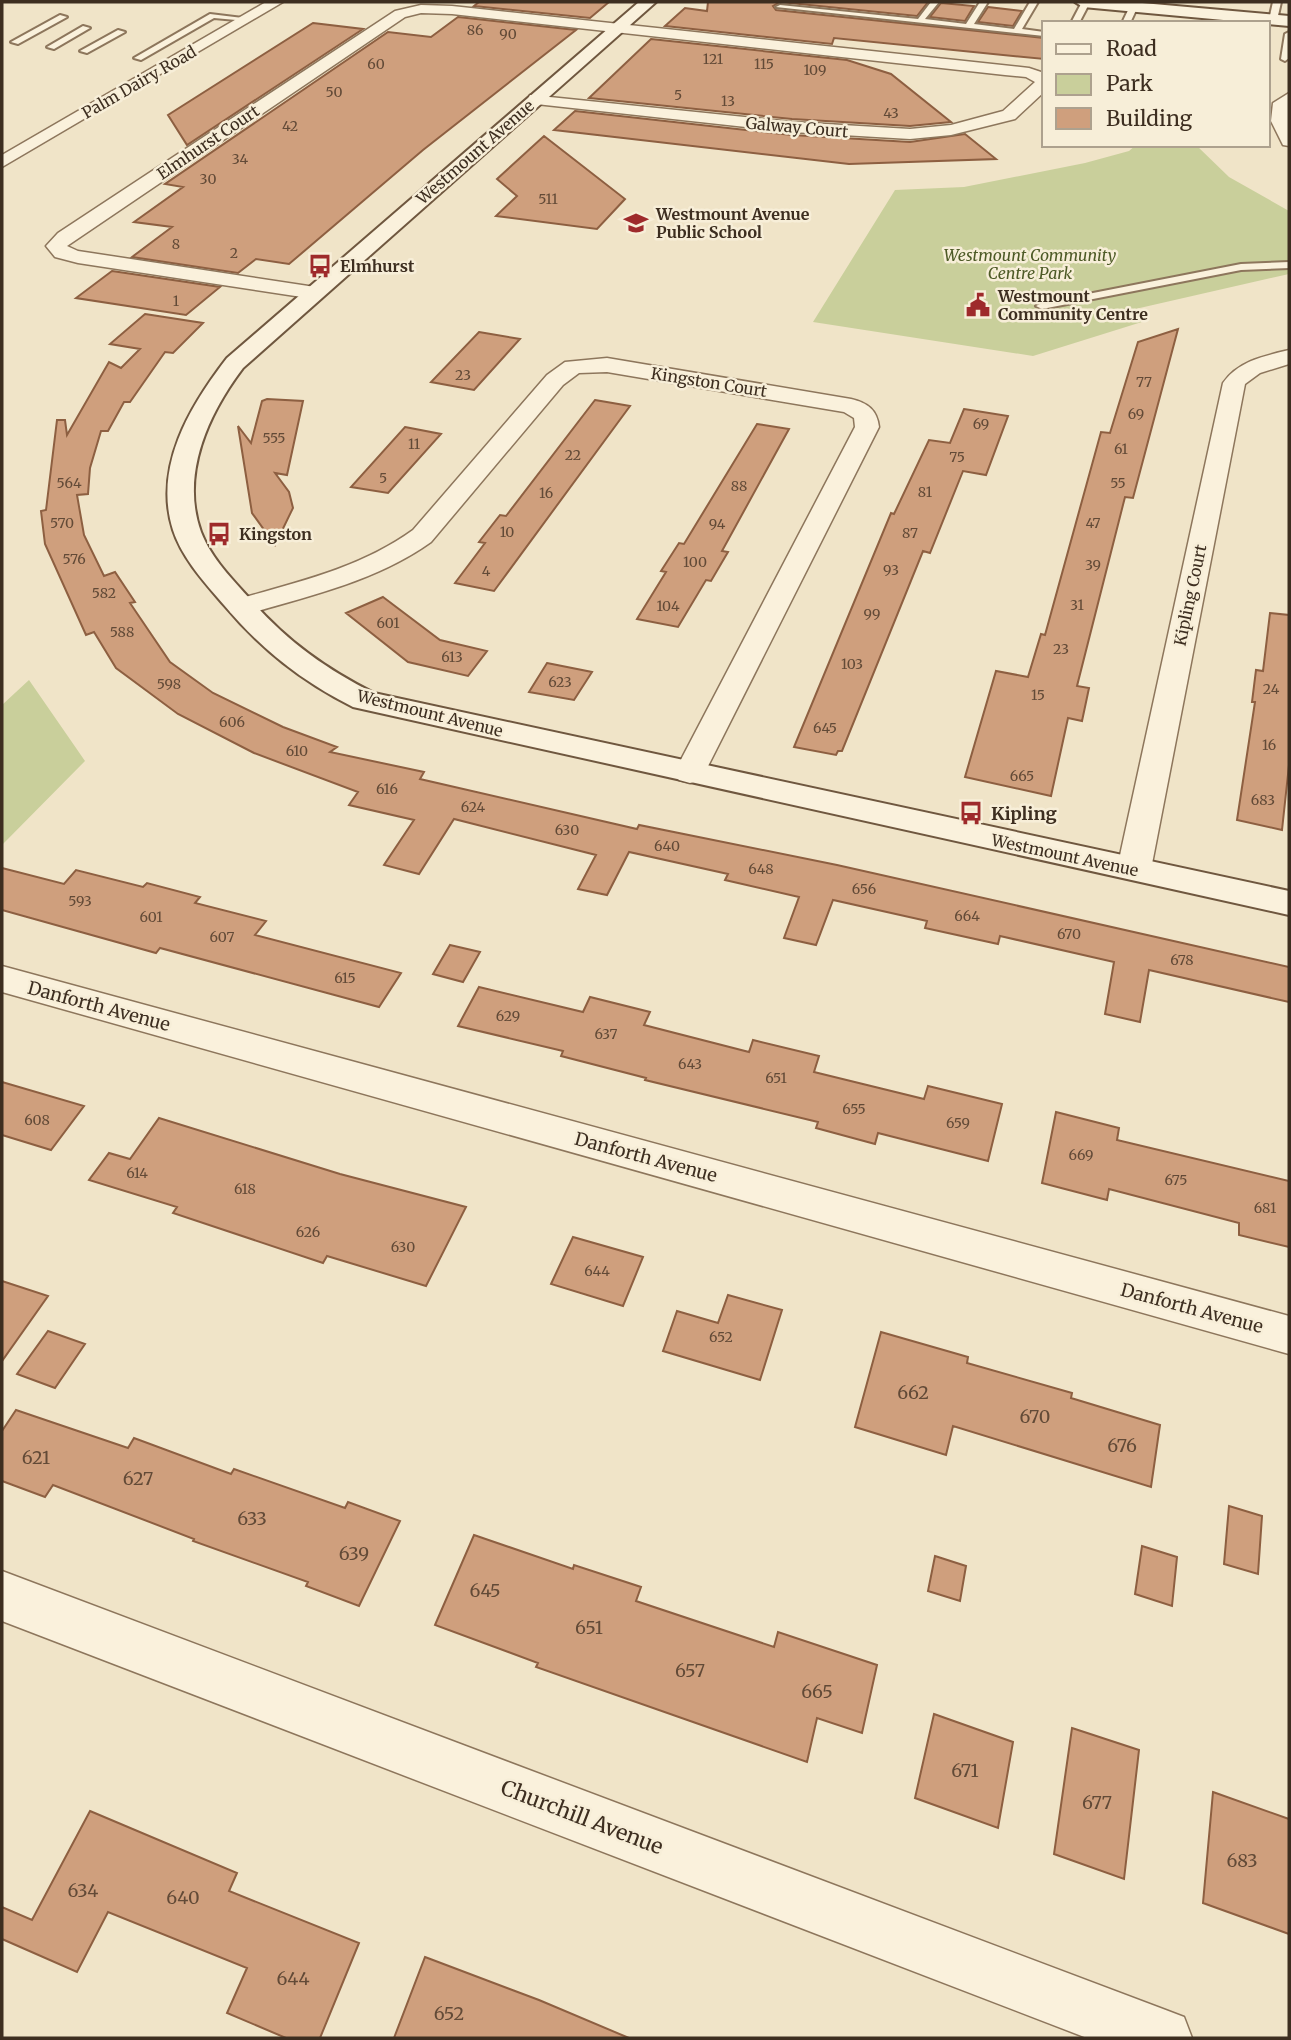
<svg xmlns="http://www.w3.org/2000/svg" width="1291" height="2040" font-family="Merriweather,serif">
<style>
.green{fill:#c9cf9b}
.building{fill:#cf9f7d;stroke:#8d5f41;stroke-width:2}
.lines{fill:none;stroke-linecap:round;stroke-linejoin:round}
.lane-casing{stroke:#8d765c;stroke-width:4}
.street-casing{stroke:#8d765c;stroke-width:3}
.secondary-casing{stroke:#6f573f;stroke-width:4}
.lane{fill:#faf1dc;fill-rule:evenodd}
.street{fill:#faf1dc;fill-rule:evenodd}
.secondary{fill:#faf1dc;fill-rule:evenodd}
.labels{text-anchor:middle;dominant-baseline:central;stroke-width:5;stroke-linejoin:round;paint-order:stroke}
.number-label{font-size:14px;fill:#624a37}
.far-street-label{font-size:16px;fill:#3d2e20;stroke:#f7eed8}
.far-poi-label{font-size:16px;font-weight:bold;fill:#3d2e20;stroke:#f7eed8;text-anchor:start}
.far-park-label{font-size:16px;font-style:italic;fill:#4d5a26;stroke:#f7eed8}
.poi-label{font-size:18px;font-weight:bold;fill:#3d2e20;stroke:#f7eed8;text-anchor:start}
.street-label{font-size:18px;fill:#3d2e20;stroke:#f7eed8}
.near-number-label{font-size:18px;fill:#624a37}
.near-street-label{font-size:21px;fill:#3d2e20;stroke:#f7eed8}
</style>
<rect width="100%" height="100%" fill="#f0e4c8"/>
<path class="green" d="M1136 145H1196L1229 177 1289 211V274L1131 310 1145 321 1033 356 813 322 895 190 964 187 1085 163 1129 151Z
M29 680 85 761 2 845V705Z"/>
<path class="building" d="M479 2H609L590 18 474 6Z
M708 2H928L917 16 780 2 773 6 776 10 1044 38V59L834 38 832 44 665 26 685 8 707 11Z
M941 3 974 6 965 21 930 17Z
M988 7 1022 11 1013 26 978 22Z
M458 17 576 30 423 150 289 264 256 259 238 273 132 257 172 227 134 222 183 187 165 184 388 32 431 37Z
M313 23 363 29 187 145 168 115Z
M651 39 847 60 891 74 951 122 910 126 792 119 589 98Z
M575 111 792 135 910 142 965 134 996 159 849 164 554 130Z
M544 136 625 199 597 229 496 216 517 196 497 179Z
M112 271 220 287 186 315 76 298Z
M145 314 203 323 173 353 165 352 130 402H124L108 431H101L90 468 88 494 77 495 84 535 104 576 115 572 135 602 130 603 170 662 213 693 283 727 337 747 330 752 424 772 420 779 637 829 639 825 837 865 1289 967V1002L1149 970 1140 1022 1105 1014 1114 962 1000 936 998 944 925 928 927 921 833 900 816 945 784 938 799 897 725 880 728 874 629 852 607 895 578 889 596 855 454 819 419 874 384 865 414 820 349 805 358 792 254 753 178 714 116 668 94 632 86 635 45 544 41 511 46 510 57 420H65L67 435 109 362 121 368 140 349 110 344Z
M1178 329 1133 498 1125 497 1077 686 1089 688 1082 721 1068 718 1051 796 965 777 996 671 1028 677 1041 634 1045 635 1101 432 1110 433 1138 342Z
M479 332 520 339 474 390 431 382Z
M267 399 303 401 287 475 275 473 289 492 293 508 275 545 252 513 238 426 251 443 262 401Z
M595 400 630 406 494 591 455 583 485 543 479 542 500 515 506 516Z
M964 409 1008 416 986 475 963 471 930 553 923 551 842 751H838L836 755 794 747 891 513 894 514 929 440 950 443Z
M757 424 789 429 722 551 728 552 711 581 706 580 678 627 637 619 666 572 661 571 679 543 684 544Z
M405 427 441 434 388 493 351 487Z
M383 597 440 640 487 651 468 676 408 662 346 613Z
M1270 613 1289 615V765L1282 830 1237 820 1255 702H1252L1256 670 1263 671Z
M547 663 592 672 574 700 529 692Z
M2 868 64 884 76 870 143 887 147 883 200 897 195 903 266 921 255 935 401 973 379 1007 160 948 156 953 2 910Z
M450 945 480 952 463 982 433 974Z
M479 987 583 1012 590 997 650 1012 644 1025 749 1052 753 1040 819 1056 814 1072 924 1099 928 1086 1002 1104 988 1161 878 1133 875 1144 816 1128 818 1122 645 1080 646 1078 561 1056 563 1051 458 1026Z
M2 1082 84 1106 51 1150 2 1135Z
M1056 1112 1119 1128 1117 1140 1289 1181V1247L1239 1235V1223L1109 1189 1107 1200 1042 1183Z
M159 1118 340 1174 466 1207 426 1286 327 1256 323 1263 173 1213 177 1207 89 1180 109 1153 130 1159Z
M573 1237 643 1257 623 1306 551 1284Z
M2 1281 48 1296 2 1361Z
M728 1295 782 1310 760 1380 663 1351 677 1311 718 1323Z
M48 1331 85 1344 55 1388 17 1374Z
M881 1332 968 1357 967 1363 1072 1393 1071 1398 1160 1425 1151 1487 953 1426 946 1455 855 1427Z
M16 1410 128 1448 134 1438 231 1474 234 1469 345 1508 348 1502 400 1521 359 1606 306 1586 308 1582 193 1541 194 1539 53 1485 45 1497 2 1481V1431Z
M1229 1506 1262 1516 1258 1574 1224 1564Z
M474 1535 573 1569 574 1565 641 1587 636 1601 774 1647 778 1632 877 1665 862 1733 817 1718 807 1762 536 1667 538 1663 435 1625Z
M1142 1546 1177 1557 1172 1606 1135 1594Z
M935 1556 966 1566 960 1601 928 1591Z
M934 1714 1013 1742 998 1828 915 1798Z
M1072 1728 1139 1750 1124 1879 1054 1854Z
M1213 1792 1289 1819V1934L1203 1903Z
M90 1811 237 1873 229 1891 359 1943 320 2038H286L227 2013 247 1968 108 1912 77 1972 2 1939V1907L32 1920Z
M425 1957 539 2000 629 2038H394Z"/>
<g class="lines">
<g class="lane-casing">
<path id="lane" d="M931 2H939L925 19 966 24 980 2H988L974 24 1014 29 1030 2H1038L1022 29 1044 32V36L776 7 780 5 918 19Z
M1082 2H1090L1079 23H1071Z
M1273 2H1281L1277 20 1273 22 1269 20Z
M1131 4 1138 6 1130 23H1122Z
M210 14 251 19 247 21 214 18 141 60 134 58Z
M60 15 67 17 18 44 11 42Z
M83 26 90 28 54 49 47 47Z
M118 30 125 32 87 53 80 51Z
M1289 32V58L1285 61 1281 59 1285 34Z
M1289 262V268L1241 270 1042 309 1036 306 1042 303 1241 264Z"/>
</g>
<g class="street-casing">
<path id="street" d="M266 2H283L2 167V155Z
M421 5 452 6 1029 68 1044 73V92L1015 119 951 135 910 139 792 132 536 104 530 103 528 99 530 95 792 122 910 129 951 125 1003 111 1035 82 1026 77 1005 75 452 14 421 13 405 17 67 246 78 251 315 287 322 289 325 293 322 297 315 299 78 263 55 257 46 246 58 233 395 11Z
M1289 93V146L1283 145 1271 121 1273 103Z
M1289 350V364L1260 373 1245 384 1151 869 1146 877 1134 880 1122 877 1117 869 1223 383C1238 361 1264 356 1289 350Z
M607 358 851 399C868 403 877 410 879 427L701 780 690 783 679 780 674 773 855 427 854 418 844 412 607 372 579 373 563 385 431 542C378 580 313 595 251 613L241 615 231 613 227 607 231 601C294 583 359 569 413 530L547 375 565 362Z
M2 966 1289 1316V1354L2 992Z
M2 1571 1163 2009 1184 2017 1192 2038H1087L2 1621Z"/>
</g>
<g class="secondary-casing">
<path id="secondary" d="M639 2H656L243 368C209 413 180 474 201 532 211 558 233 580 251 600 287 641 326 669 374 693L1289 891V915L353 707C301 681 261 649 224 605 205 583 182 558 173 530 153 467 190 406 227 358Z
M1075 2H1131L1289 16V26L1083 7Z"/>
</g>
<use href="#lane" class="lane"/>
<use href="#street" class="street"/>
<use href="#secondary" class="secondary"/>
</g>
<defs>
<g id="school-bare" transform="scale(1.89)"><path d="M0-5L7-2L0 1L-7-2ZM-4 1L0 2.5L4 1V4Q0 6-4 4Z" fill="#9e2a2b" stroke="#f7eed8" stroke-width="2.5" paint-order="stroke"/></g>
<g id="bus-bare" transform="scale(1.89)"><path d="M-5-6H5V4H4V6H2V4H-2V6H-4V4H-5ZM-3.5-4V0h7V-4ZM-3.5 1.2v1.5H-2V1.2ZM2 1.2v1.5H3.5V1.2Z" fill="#9e2a2b" stroke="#f7eed8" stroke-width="2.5" paint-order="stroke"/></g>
<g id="civic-bare" transform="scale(1.89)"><path d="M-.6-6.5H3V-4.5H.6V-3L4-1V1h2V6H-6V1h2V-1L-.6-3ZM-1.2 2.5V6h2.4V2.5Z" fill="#9e2a2b" stroke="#f7eed8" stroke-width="2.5" paint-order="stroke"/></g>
</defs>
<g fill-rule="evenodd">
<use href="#school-bare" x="636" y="223"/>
<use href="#bus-bare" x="320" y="266"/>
<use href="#civic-bare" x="978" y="305"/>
<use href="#bus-bare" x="219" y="534"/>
<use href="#bus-bare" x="971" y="813"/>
</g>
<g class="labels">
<g class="number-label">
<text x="475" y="30">86</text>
<text x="508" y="34">90</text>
<text x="713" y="59">121</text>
<text x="376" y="64">60</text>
<text x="764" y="64">115</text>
<text x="815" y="70">109</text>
<text x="334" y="92">50</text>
<text x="678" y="95">5</text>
<text x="728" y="101">13</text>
<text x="891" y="113">43</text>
<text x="290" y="126">42</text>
<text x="240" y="159">34</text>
<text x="208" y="179">30</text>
<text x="548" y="199">511</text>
<text x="176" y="244">8</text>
<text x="234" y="253">2</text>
<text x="176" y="301">1</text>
<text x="463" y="375">23</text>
<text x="1144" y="382">77</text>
<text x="1136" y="414">69</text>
<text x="981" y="424">69</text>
<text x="274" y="438">555</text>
<text x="414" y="444">11</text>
<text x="1121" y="449">61</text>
<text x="573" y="455">22</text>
<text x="957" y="457">75</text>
<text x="383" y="478">5</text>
<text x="69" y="483">564</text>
<text x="1118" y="483">55</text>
<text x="739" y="486">88</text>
<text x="925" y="492">81</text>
<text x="546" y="493">16</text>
<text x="62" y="523">570</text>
<text x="1093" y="523">47</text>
<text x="717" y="524">94</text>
<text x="507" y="532">10</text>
<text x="910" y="533">87</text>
<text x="74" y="559">576</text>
<text x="695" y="562">100</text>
<text x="1093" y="565">39</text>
<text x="891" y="570">93</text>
<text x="486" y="571">4</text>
<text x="104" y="593">582</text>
<text x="1077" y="605">31</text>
<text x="668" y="606">104</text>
<text x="872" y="614">99</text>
<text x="388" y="623">601</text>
<text x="122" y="632">588</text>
<text x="1061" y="649">23</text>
<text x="452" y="657">613</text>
<text x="852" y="664">103</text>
<text x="560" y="682">623</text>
<text x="169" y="684">598</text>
<text x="1271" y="689">24</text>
<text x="1038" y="695">15</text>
<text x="232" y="722">606</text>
<text x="825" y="728">645</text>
<text x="1269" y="745">16</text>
<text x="297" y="751">610</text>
<text x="1022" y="776">665</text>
<text x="387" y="789">616</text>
<text x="1263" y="800">683</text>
<text x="473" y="807">624</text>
<text x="567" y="830">630</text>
<text x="667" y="846">640</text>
<text x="761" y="869">648</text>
<text x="864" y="889">656</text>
<text x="80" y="901">593</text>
<text x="967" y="916">664</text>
<text x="151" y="917">601</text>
<text x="1069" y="934">670</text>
<text x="222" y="937">607</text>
<text x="1182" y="960">678</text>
<text x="345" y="978">615</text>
<text x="508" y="1016">629</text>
<text x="606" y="1034">637</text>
<text x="690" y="1064">643</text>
<text x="776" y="1078">651</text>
<text x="854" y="1109">655</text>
<text x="37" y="1120">608</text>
<text x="958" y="1123">659</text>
<text x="1081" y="1155">669</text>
<text x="137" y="1173">614</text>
<text x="1176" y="1180">675</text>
<text x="245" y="1189">618</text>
<text x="1265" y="1208">681</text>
<text x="308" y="1232">626</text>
<text x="403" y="1247">630</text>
<text x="597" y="1271">644</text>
<text x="721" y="1337">652</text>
</g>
<g class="far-street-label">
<text transform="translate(139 82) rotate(-30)">Palm Dairy Road</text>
<text transform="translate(797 127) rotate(5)">Galway Court</text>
<text transform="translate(208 142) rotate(-34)">Elmhurst Court</text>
<text transform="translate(475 152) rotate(-41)">Westmount Avenue</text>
<text transform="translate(709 382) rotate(9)">Kingston Court</text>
<text transform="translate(1190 595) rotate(-78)">Kipling Court</text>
<text transform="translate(430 713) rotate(14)">Westmount Avenue</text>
<text transform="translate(1065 855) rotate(12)">Westmount Avenue</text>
</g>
<g class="far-poi-label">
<text x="656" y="214">Westmount Avenue<tspan x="656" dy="18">Public School</tspan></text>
<text x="340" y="266">Elmhurst</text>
<text x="998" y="296">Westmount<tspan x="998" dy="18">Community Centre</tspan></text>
<text x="239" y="534">Kingston</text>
</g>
<g class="far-park-label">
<text x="1030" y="255">Westmount Community<tspan x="1030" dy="18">Centre Park</tspan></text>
</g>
<g class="poi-label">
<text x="991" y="813">Kipling</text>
</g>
<g class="street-label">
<text transform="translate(99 1006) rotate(15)">Danforth Avenue</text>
<text transform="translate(646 1157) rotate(15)">Danforth Avenue</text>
<text transform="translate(1192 1308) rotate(15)">Danforth Avenue</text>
</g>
<g class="near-number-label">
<text x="913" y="1392">662</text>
<text x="1035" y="1416">670</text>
<text x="1122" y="1445">676</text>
<text x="36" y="1457">621</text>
<text x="138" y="1478">627</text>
<text x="252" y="1518">633</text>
<text x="354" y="1553">639</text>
<text x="485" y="1590">645</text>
<text x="589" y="1627">651</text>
<text x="690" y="1670">657</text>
<text x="817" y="1691">665</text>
<text x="965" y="1770">671</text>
<text x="1097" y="1802">677</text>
<text x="1242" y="1860">683</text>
<text x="83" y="1890">634</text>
<text x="183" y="1897">640</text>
<text x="293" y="1978">644</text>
<text x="449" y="2013">652</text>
</g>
<g class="near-street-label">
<text transform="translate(582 1817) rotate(21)">Churchill Avenue</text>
</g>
</g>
<rect width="1291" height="2040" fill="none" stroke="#3d2e20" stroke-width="7"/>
<rect x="1042" y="21" width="228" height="126" fill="#f7eed8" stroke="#ada18e" stroke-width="2"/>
<rect x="1056" y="44" width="35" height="10" fill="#faf1dc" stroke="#ada18e" stroke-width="2"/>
<text x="1106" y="56" font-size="21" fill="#3d2e20">Road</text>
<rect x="1056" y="74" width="35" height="21" fill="#c9cf9b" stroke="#ada18e" stroke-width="2"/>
<text x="1106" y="91" font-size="21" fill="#3d2e20">Park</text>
<rect x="1056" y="108" width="35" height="21" fill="#cf9f7d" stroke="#ada18e" stroke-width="2"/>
<text x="1106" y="126" font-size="21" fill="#3d2e20">Building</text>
</svg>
